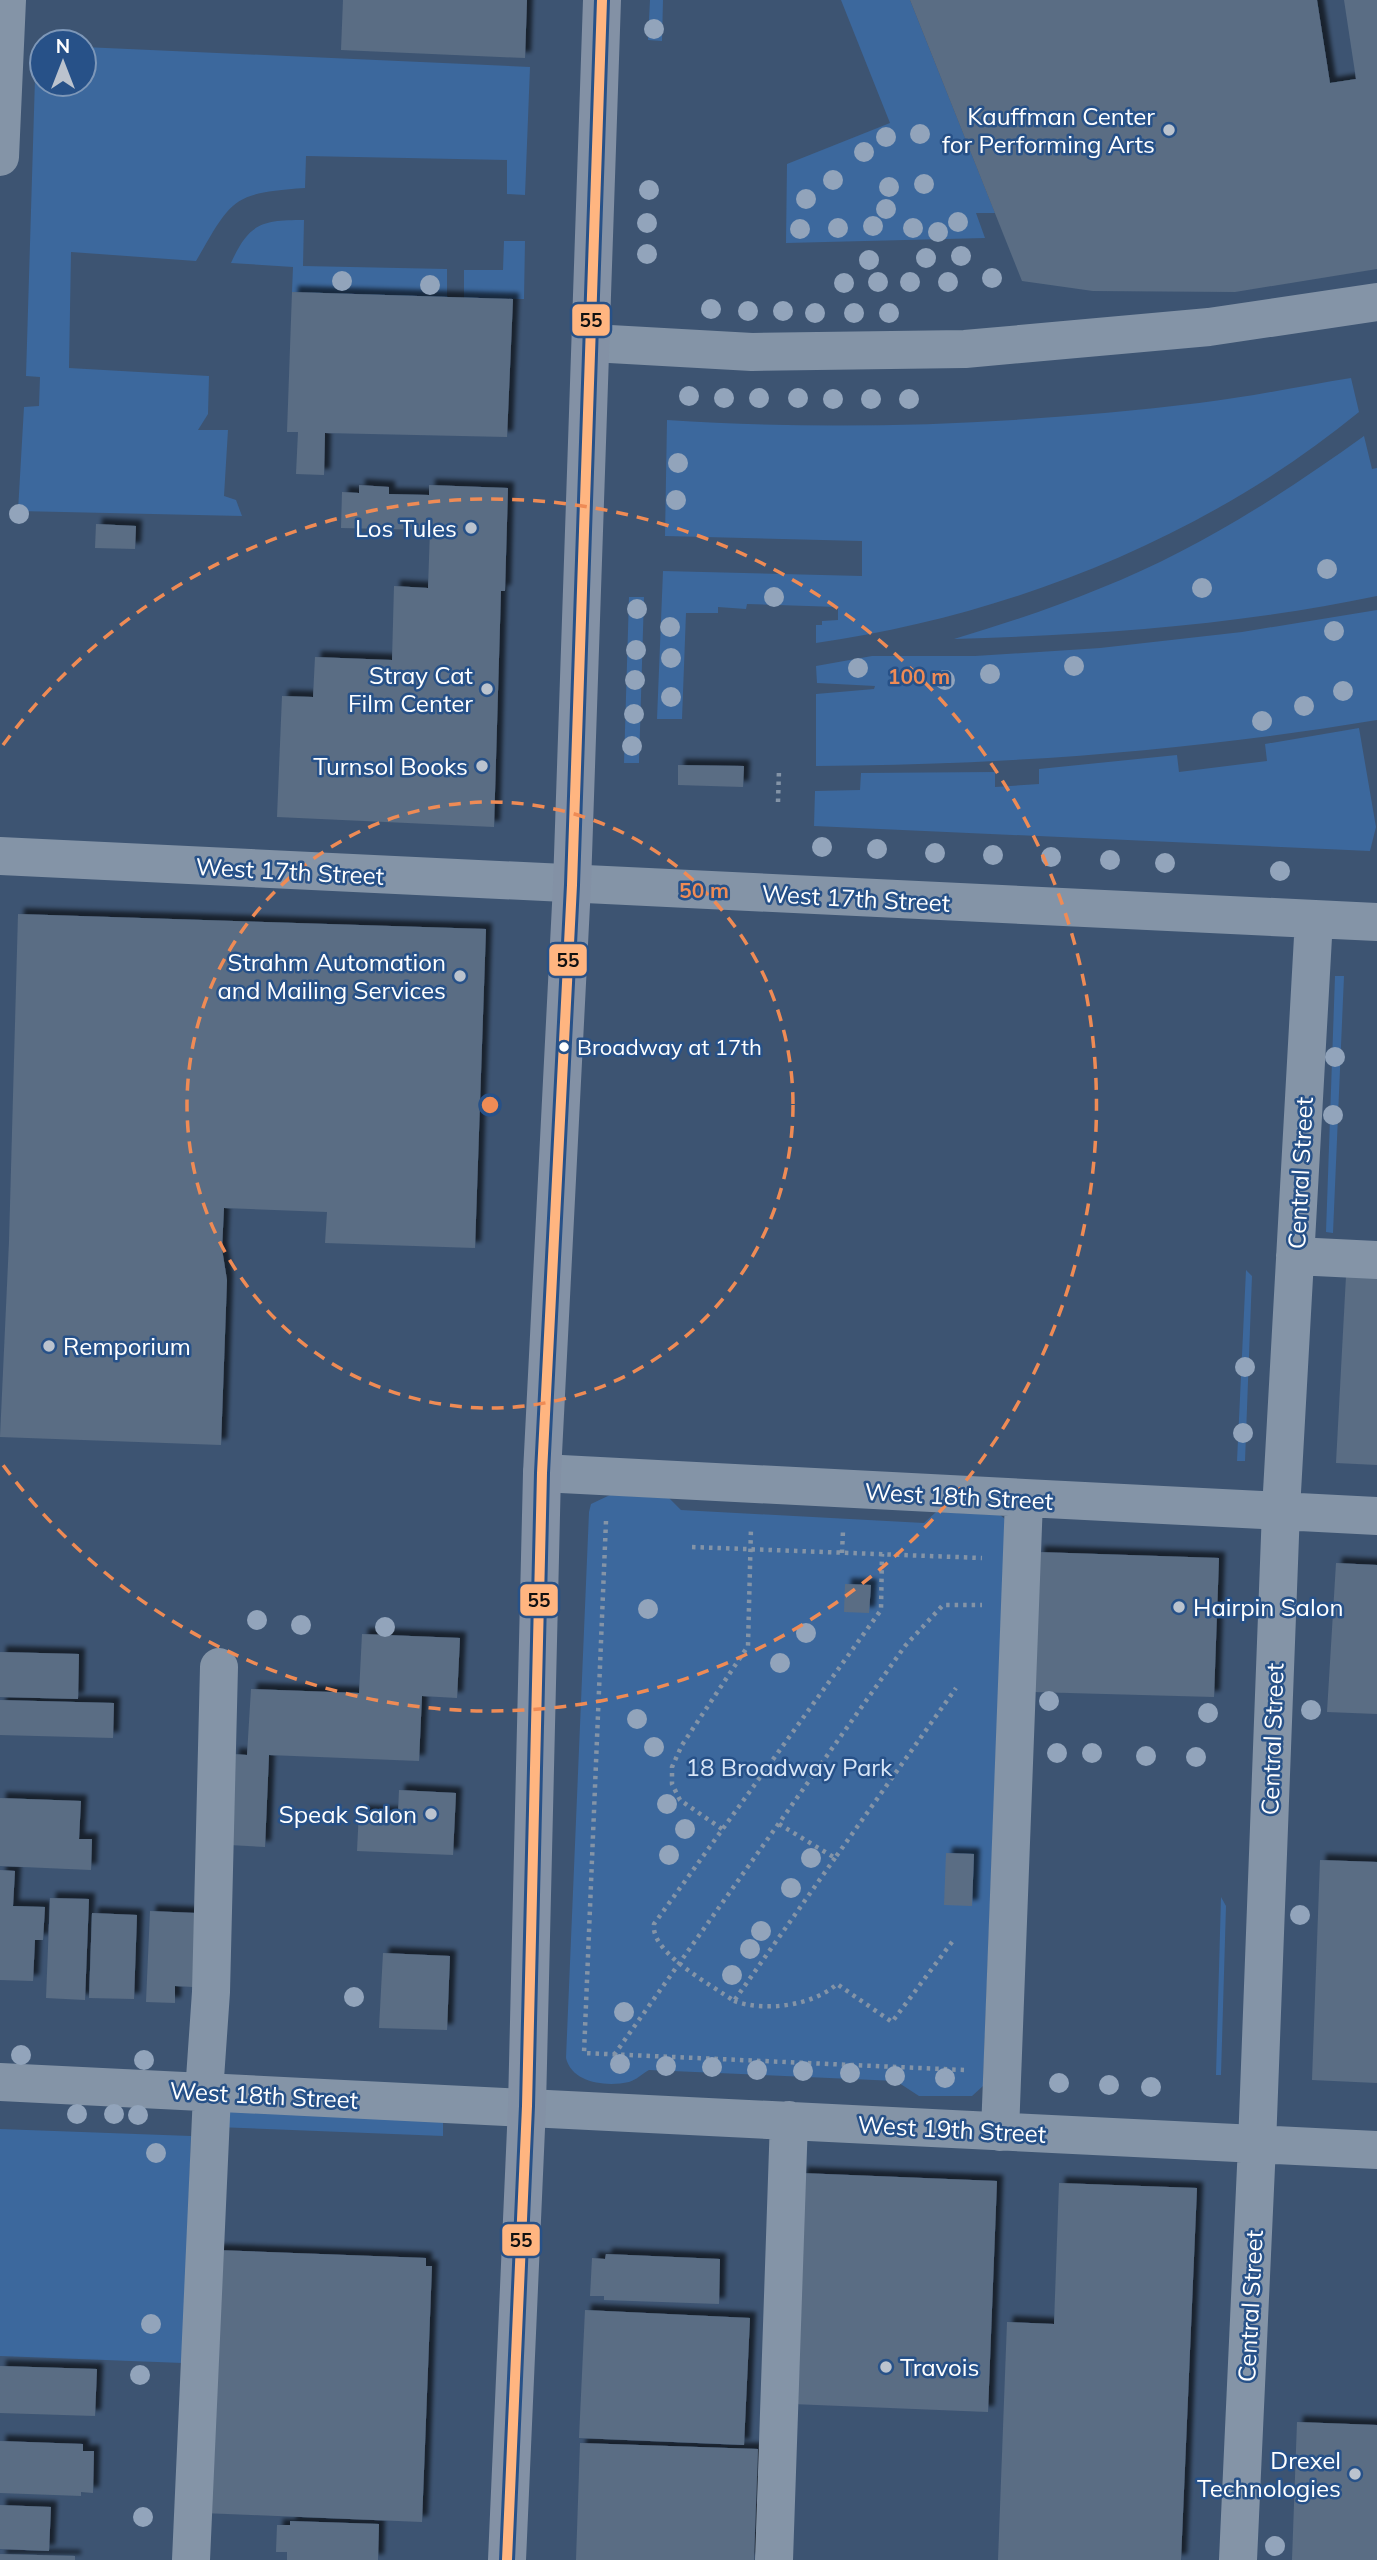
<svg xmlns="http://www.w3.org/2000/svg" width="1377" height="2560" font-family="Mulish,sans-serif">
<style>
.green{fill:#3c689d}
.building{fill:#5a6d84;filter:url(#shadow)}
.lines{fill:none;stroke-linecap:round;stroke-linejoin:round}
.path{stroke:#8494a7;stroke-width:4.5;stroke-dasharray:3.5 5;stroke-linecap:butt}
.minor{stroke:#8494a7;stroke-width:38}
.major{stroke:#8391a5;stroke-width:38}
.bus-1-casing{stroke:#275188;stroke-width:16}
.bus-1{stroke:#ffb580;stroke-width:10}
.tree{fill:#92a4bb}
.ring{fill:none;stroke:#ef8b55;stroke-width:3.5;stroke-dasharray:12 9}
.poi-dot{fill:#bbc3ce;stroke:#275188;stroke-width:2.5}
.bus-dot{fill:#fff;stroke:#275188;stroke-width:2.5}
.labels{text-anchor:middle;dominant-baseline:central;stroke-width:5;stroke-linejoin:round;paint-order:stroke}
.bus-label{font-size:22px;fill:#fff;stroke:#275188;text-anchor:start}
.poi-label{font-size:24px;fill:#fff;stroke:#275188;text-anchor:end}
.street-label{font-size:24px;fill:#fff;stroke:#275188}
.park-label{font-size:24px;fill:#d7e5f7;stroke:#275188}
.centre{fill:#ef8b55;stroke:#275188;stroke-width:3.5}
.ring-label{font-size:21px;text-anchor:middle;font-weight:bold;fill:#ef8b55;stroke:#275188;stroke-width:5;stroke-linejoin:round;paint-order:stroke}
.line-badge{stroke:#275188;stroke-width:2.5}
.pale-badge-label{font-size:19px;text-anchor:middle;font-weight:bold;fill:#111}
</style>
<defs>
<filter id="shadow"><feDropShadow dx="6" dy="-6" stdDeviation="2" flood-color="#0009"/></filter>
</defs>
<rect width="100%" height="100%" fill="#3d5472"/>
<path class="green" d="M650 0H663L662 41 648 40Z
M841 0H910L995 213H976L985 238 786 243 787 164 890 123Z
M36 45H42V84H84V47L530 67 525 195 507 194V160L306 156 305 188C231 193 232 199 196 261L71 252 69 368 209 376 208 414 198 430H228L224 496 236 500 242 516 18 511 24 407 39 406 40 377 26 376Z
M304 220 303 266 447 269V298L292 292 293 267 231 263C249 223 262 220 304 220Z
M504 241H525L524 299 464 298V270H503Z
M1351 378 1359 412C1205 538 1011 615 816 643V625H822V621L838 620V607L747 604 746 609 718 607V613H686L682 719H657L663 571 862 576V541L665 536 667 420C845 432 1022 424 1199 403 1250 397 1301 386 1351 378Z
M1364 436 1372 469 1377 468V596C1239 625 1095 635 954 639 1004 624 1053 608 1101 588 1195 551 1282 495 1364 436Z
M629 597H644L639 763H624Z
M1377 610V720C1190 751 1005 765 816 766V694L874 689 875 686 817 683 816 666 872 656H975L1100 648 1242 632Z
M1359 728 1376 827 1370 851 814 826 815 791 860 790 861 773 995 772V787L1039 784V769L1177 755 1179 772 1267 761 1265 744Z
M1335 976H1344L1333 1233 1326 1232Z
M1246 1270 1252 1276 1245 1461H1237Z
M610 1495 669 1498 681 1510 924 1523 936 1512 1000 1515 1005 1519 983 2086 972 2096H919L896 2081 649 2070C642 2074 636 2080 629 2082 606 2087 572 2083 566 2058L589 1512 591 1504Z
M1221 1897 1226 1906 1221 2075H1216Z
M220 2111 443 2120V2136L217 2127Z
M0 2129 191 2136 183 2363 0 2356Z"/>
<path class="building" d="M343 0H527L525 58 341 50Z
M910 0H1317L1330 83 1356 79 1344 0H1377V269L1235 292 1093 291 1022 281Z
M292 292 513 299 507 437 325 433 324 475 296 474 298 432H287Z
M359 485 389 487V494L429 495V485L508 488 505 591H501L494 827 277 817 282 696 313 697 315 657 392 660 394 586 428 588 430 530 341 528 342 492 359 493Z
M96 524 136 526 135 549 95 548Z
M678 765 744 766 743 787 678 785Z
M18 914 486 929 475 1248 325 1243 327 1212 224 1208 222 1249 227 1280 221 1445 0 1437 9 1242Z
M1346 1276 1377 1277V1465L1336 1463Z
M1038 1552 1219 1558 1214 1697 1033 1692Z
M1336 1563 1377 1565V1714L1327 1712Z
M845 1584 871 1585 869 1613 844 1612Z
M362 1634 460 1638 457 1698 422 1696 419 1761 269 1755 265 1847 229 1845 233 1754 247 1755 251 1689 359 1693Z
M0 1652 79 1654 78 1699 0 1697Z
M0 1700 114 1703 113 1738 0 1735Z
M399 1790 456 1793 453 1855 357 1851 359 1811 398 1813Z
M0 1798 81 1801 79 1839H92L91 1870 0 1866Z
M946 1853 974 1854 972 1906 944 1905Z
M1320 1860 1377 1862V2083L1312 2080Z
M0 1870 15 1871 13 1906 45 1907 43 1940H35L33 1981 0 1980Z
M50 1898 89 1899 85 2000 46 1998Z
M150 1911 196 1913 193 1987 175 1986V2003L146 2002Z
M92 1913 137 1915 134 1999 89 1998Z
M383 1953 450 1956 447 2030 379 2028Z
M801 2173 997 2181 988 2412 792 2404Z
M1059 2183 1197 2188 1181 2560H998L1007 2322 1054 2324Z
M215 2250 426 2258V2266H432L422 2522 203 2513Z
M606 2254 720 2259 719 2304 604 2300V2296H590L592 2258 605 2259Z
M585 2310 750 2318 744 2445 579 2438Z
M0 2366 97 2369 95 2416 0 2413Z
M1297 2422 1377 2425V2560H1292Z
M0 2441 83 2444V2451H94L93 2493 81 2492V2496L0 2493Z
M580 2443 758 2449 754 2560H576Z
M0 2505 51 2507 49 2551 0 2549Z
M290 2521 379 2524 378 2560H287V2552H276L277 2525H290Z
M0 2554 75 2556V2560H0Z"/>
<g class="lines">
<path class="path" d="M778 802 779 770
M606 1521 584 2053 964 2070
M692 1547 982 1558
M842 1553 843 1531
M779 1824 835 1858 956 1688
M722 1829 680 1800 672 1784V1767L682 1745 748 1646 751 1527
M835 1858 734 2001C712 1985 650 1953 654 1924L881 1610 882 1554
M734 2001C765 2012 812 2006 837 1984L892 2022 955 1938
M614 2055 905 1646 943 1605H982"/>
<path class="minor" d="M0 157 7 0
M592 343 752 352 965 349 1209 327 1377 302
M0 856 1377 922
M1295 1256 1377 1260
M542 1473 1377 1516
M0 2082 1377 2150
M204 2093 211 1992 219 1667
M1000 2132 1024 1500
M191 2560 212 2094
M774 2560 789 2120
M1238 2560 1257 2145 1281 1510 1314 919"/>
<path class="major" d="M507 2560 527 2106 542 1473 572 885 602 0"/>
<g class="bus-1-casing">
<path id="bus-1" d="M507 2560 527 2106 542 1473 572 885 602 0"/>
</g>
<use href="#bus-1" class="bus-1"/>
</g>
<g class="tree">
<circle cx="654" cy="29" r="10"/>
<circle cx="920" cy="134" r="10"/>
<circle cx="886" cy="137" r="10"/>
<circle cx="864" cy="152" r="10"/>
<circle cx="833" cy="180" r="10"/>
<circle cx="924" cy="184" r="10"/>
<circle cx="889" cy="187" r="10"/>
<circle cx="649" cy="190" r="10"/>
<circle cx="806" cy="199" r="10"/>
<circle cx="886" cy="209" r="10"/>
<circle cx="958" cy="222" r="10"/>
<circle cx="647" cy="223" r="10"/>
<circle cx="873" cy="226" r="10"/>
<circle cx="838" cy="228" r="10"/>
<circle cx="913" cy="228" r="10"/>
<circle cx="800" cy="229" r="10"/>
<circle cx="938" cy="232" r="10"/>
<circle cx="647" cy="254" r="10"/>
<circle cx="961" cy="256" r="10"/>
<circle cx="926" cy="258" r="10"/>
<circle cx="869" cy="260" r="10"/>
<circle cx="992" cy="278" r="10"/>
<circle cx="342" cy="281" r="10"/>
<circle cx="878" cy="282" r="10"/>
<circle cx="910" cy="282" r="10"/>
<circle cx="948" cy="282" r="10"/>
<circle cx="844" cy="283" r="10"/>
<circle cx="430" cy="285" r="10"/>
<circle cx="711" cy="309" r="10"/>
<circle cx="748" cy="311" r="10"/>
<circle cx="783" cy="311" r="10"/>
<circle cx="815" cy="313" r="10"/>
<circle cx="854" cy="313" r="10"/>
<circle cx="889" cy="313" r="10"/>
<circle cx="689" cy="396" r="10"/>
<circle cx="724" cy="398" r="10"/>
<circle cx="759" cy="398" r="10"/>
<circle cx="798" cy="398" r="10"/>
<circle cx="833" cy="399" r="10"/>
<circle cx="871" cy="399" r="10"/>
<circle cx="909" cy="399" r="10"/>
<circle cx="678" cy="463" r="10"/>
<circle cx="676" cy="500" r="10"/>
<circle cx="19" cy="514" r="10"/>
<circle cx="1327" cy="569" r="10"/>
<circle cx="1202" cy="588" r="10"/>
<circle cx="774" cy="597" r="10"/>
<circle cx="637" cy="609" r="10"/>
<circle cx="670" cy="627" r="10"/>
<circle cx="1334" cy="631" r="10"/>
<circle cx="636" cy="650" r="10"/>
<circle cx="671" cy="658" r="10"/>
<circle cx="1074" cy="666" r="10"/>
<circle cx="858" cy="668" r="10"/>
<circle cx="990" cy="674" r="10"/>
<circle cx="635" cy="680" r="10"/>
<circle cx="945" cy="680" r="10"/>
<circle cx="1343" cy="691" r="10"/>
<circle cx="671" cy="697" r="10"/>
<circle cx="1304" cy="706" r="10"/>
<circle cx="634" cy="714" r="10"/>
<circle cx="1262" cy="721" r="10"/>
<circle cx="632" cy="746" r="10"/>
<circle cx="822" cy="847" r="10"/>
<circle cx="877" cy="849" r="10"/>
<circle cx="935" cy="853" r="10"/>
<circle cx="993" cy="855" r="10"/>
<circle cx="1051" cy="857" r="10"/>
<circle cx="1110" cy="860" r="10"/>
<circle cx="1165" cy="863" r="10"/>
<circle cx="1280" cy="871" r="10"/>
<circle cx="1335" cy="1057" r="10"/>
<circle cx="1333" cy="1115" r="10"/>
<circle cx="1245" cy="1367" r="10"/>
<circle cx="1243" cy="1433" r="10"/>
<circle cx="648" cy="1609" r="10"/>
<circle cx="257" cy="1620" r="10"/>
<circle cx="301" cy="1625" r="10"/>
<circle cx="385" cy="1627" r="10"/>
<circle cx="806" cy="1633" r="10"/>
<circle cx="780" cy="1663" r="10"/>
<circle cx="1049" cy="1701" r="10"/>
<circle cx="1311" cy="1710" r="10"/>
<circle cx="1208" cy="1713" r="10"/>
<circle cx="637" cy="1719" r="10"/>
<circle cx="654" cy="1747" r="10"/>
<circle cx="1057" cy="1753" r="10"/>
<circle cx="1092" cy="1753" r="10"/>
<circle cx="1146" cy="1756" r="10"/>
<circle cx="1196" cy="1757" r="10"/>
<circle cx="667" cy="1804" r="10"/>
<circle cx="685" cy="1829" r="10"/>
<circle cx="669" cy="1855" r="10"/>
<circle cx="811" cy="1858" r="10"/>
<circle cx="791" cy="1888" r="10"/>
<circle cx="1300" cy="1915" r="10"/>
<circle cx="761" cy="1931" r="10"/>
<circle cx="750" cy="1949" r="10"/>
<circle cx="732" cy="1975" r="10"/>
<circle cx="354" cy="1997" r="10"/>
<circle cx="624" cy="2012" r="10"/>
<circle cx="21" cy="2055" r="10"/>
<circle cx="144" cy="2060" r="10"/>
<circle cx="620" cy="2064" r="10"/>
<circle cx="666" cy="2066" r="10"/>
<circle cx="712" cy="2067" r="10"/>
<circle cx="757" cy="2070" r="10"/>
<circle cx="803" cy="2071" r="10"/>
<circle cx="850" cy="2073" r="10"/>
<circle cx="895" cy="2076" r="10"/>
<circle cx="945" cy="2078" r="10"/>
<circle cx="1059" cy="2083" r="10"/>
<circle cx="1109" cy="2085" r="10"/>
<circle cx="1151" cy="2087" r="10"/>
<circle cx="77" cy="2114" r="10"/>
<circle cx="114" cy="2114" r="10"/>
<circle cx="138" cy="2115" r="10"/>
<circle cx="156" cy="2153" r="10"/>
<circle cx="151" cy="2324" r="10"/>
<circle cx="140" cy="2375" r="10"/>
<circle cx="143" cy="2517" r="10"/>
<circle cx="1275" cy="2546" r="10"/>
</g>
<g class="ring">
<circle cx="490" cy="1105" r="303"/>
<path d="M3 745A606 606 0 1 1 3 1465"/>
</g>
<g class="poi-dot">
<circle cx="1169" cy="130" r="7"/>
<circle cx="471" cy="528" r="7"/>
<circle cx="487" cy="689" r="7"/>
<circle cx="482" cy="766" r="7"/>
<circle cx="460" cy="976" r="7"/>
<circle cx="49" cy="1346" r="7"/>
<circle cx="1179" cy="1607" r="7"/>
<circle cx="431" cy="1814" r="7"/>
<circle cx="886" cy="2367" r="7"/>
<circle cx="1355" cy="2474" r="7"/>
</g>
<circle class="bus-dot" cx="564" cy="1047" r="6"/>
<g class="labels">
<g class="bus-label">
<text x="577" y="1047">Broadway at 17th</text>
</g>
<g class="poi-label">
<text x="1155" y="116">Kauffman Center<tspan x="1155" dy="28">for Performing Arts</tspan></text>
<text x="457" y="528">Los Tules</text>
<text x="473" y="675">Stray Cat<tspan x="473" dy="28">Film Center</tspan></text>
<text x="468" y="766">Turnsol Books</text>
<text x="446" y="962">Strahm Automation<tspan x="446" dy="28">and Mailing Services</tspan></text>
<text x="63" y="1346" text-anchor="start">Remporium</text>
<text x="1193" y="1607" text-anchor="start">Hairpin Salon</text>
<text x="417" y="1814">Speak Salon</text>
<text x="900" y="2367" text-anchor="start">Travois</text>
<text x="1341" y="2460">Drexel<tspan x="1341" dy="28">Technologies</tspan></text>
</g>
<g class="street-label">
<text transform="translate(290 871) rotate(3)">West 17th Street</text>
<text transform="translate(856 898) rotate(3)">West 17th Street</text>
<text transform="translate(1300 1173) rotate(-87)">Central Street</text>
<text transform="translate(959 1496) rotate(3)">West 18th Street</text>
<text transform="translate(1272 1739) rotate(-88)">Central Street</text>
<text transform="translate(264 2095) rotate(3)">West 18th Street</text>
<text transform="translate(952 2129) rotate(3)">West 19th Street</text>
<text transform="translate(1250 2306) rotate(-87)">Central Street</text>
</g>
<g class="park-label">
<text x="789" y="1767">18 Broadway Park</text>
</g>
</g>
<circle cx="490" cy="1105" r="10" class="centre"/>
<g class="ring-label">
<text x="919" y="684">100 m</text>
<text x="704" y="898">50 m</text>
</g>
<g class="line-badge">
<rect x="571" y="303" width="40" height="34" rx="7" fill="#ffb580"/>
<rect x="548" y="943" width="40" height="34" rx="7" fill="#ffb580"/>
<rect x="519" y="1583" width="40" height="34" rx="7" fill="#ffb580"/>
<rect x="501" y="2223" width="40" height="34" rx="7" fill="#ffb580"/>
</g>
<g class="pale-badge-label">
<text x="591" y="327">55</text>
<text x="568" y="967">55</text>
<text x="539" y="1607">55</text>
<text x="521" y="2247">55</text>
</g>
<g transform="translate(63 63)"><circle r="33" fill="#275188" stroke="#7d97b8" stroke-width="2"/>
<path d="M0-5L12 26L0 18L-12 26Z" fill="#bbc3ce"/>
<text y="-10" font-size="19" font-weight="bold" text-anchor="middle" fill="#ffffff">N</text>
</g>
</svg>
